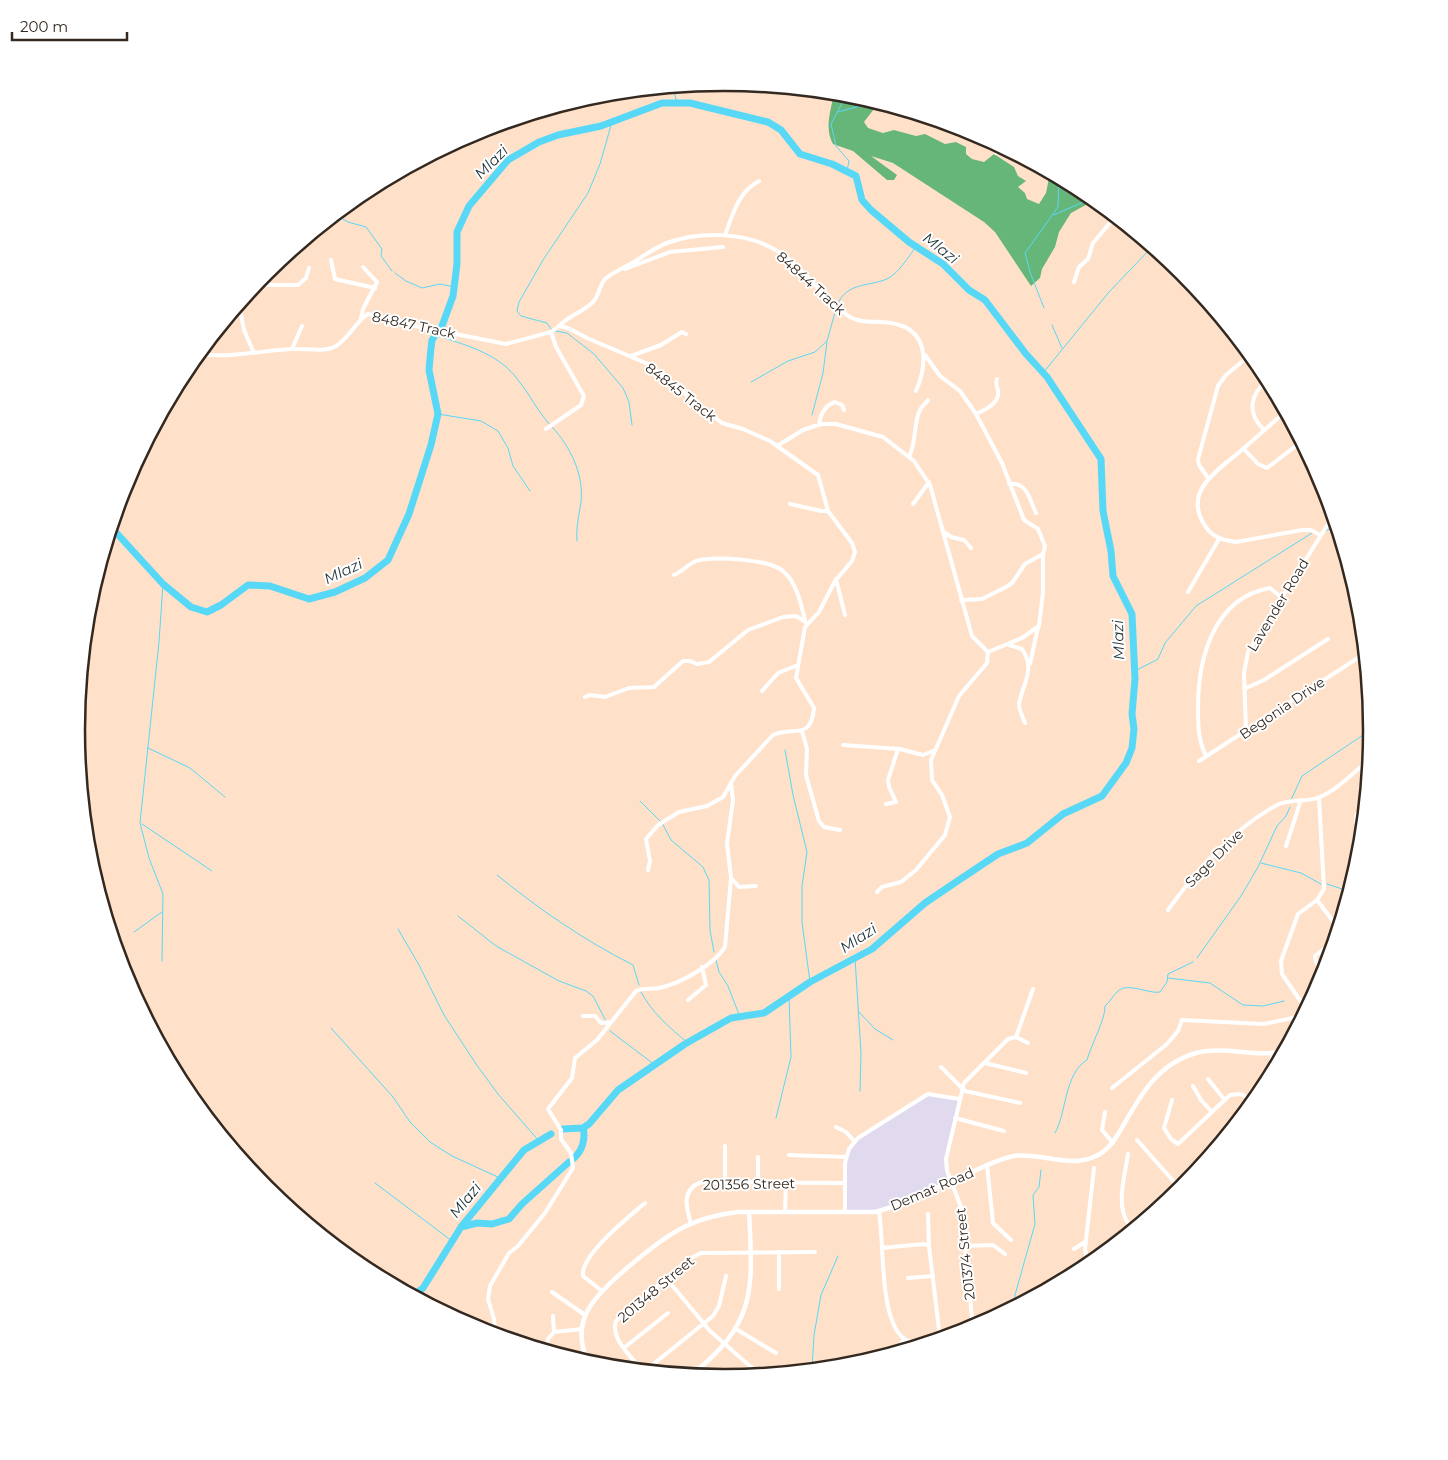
<svg xmlns="http://www.w3.org/2000/svg" width="1448" height="1460" font-family="Montserrat,sans-serif">
<style>
.education{fill:#e1d9ee}
.forest{fill:#67b679}
.lines{fill:none;stroke-linecap:round;stroke-linejoin:round}
.stream{stroke:#58d8f7;stroke-width:1}
.river{stroke:#58d8f7;stroke-width:7}
.minor{stroke:#fff;stroke-width:4}
.tertiary{stroke:#fff;stroke-width:4.5}
.labels{text-anchor:middle;dominant-baseline:central;stroke-width:4;stroke-linejoin:round;paint-order:stroke}
.street-label{font-size:14px;fill:#342920;stroke:#fff}
.water-label{font-size:15px;font-style:italic;fill:#1e343a;stroke:#fff}
.rim{fill:none;stroke:#342920;stroke-width:2.5}
</style>
<rect width="100%" height="100%" fill="#ffe1c9"/>
<path class="education" d="M928 1094 959 1099 946 1159 951 1181 883 1210 845 1212 846 1157 854 1142Z"/>
<path class="forest" d="M834 93 851 95 882 104 874 109 864 122 868 128 883 133 894 130 916 136 925 134 945 144 956 142 966 147V154L972 159 984 162 994 154 1014 167 1018 176 1026 181 1018 187 1025 193 1027 199 1039 204 1046 193 1050 173 1070 184 1075 193 1088 195 1095 200 1071 213 1059 232 1055 247 1042 269 1040 278 1031 286 995 232 984 222 893 163 871 156 897 175 894 180H887L853 151 833 144C824 128 831 110 834 93Z"/>
<g class="lines">
<path class="stream" d="M673 87 677 103
M838 112 874 102
M847 171 849 161 836 146 831 124 847 94
M336 215 348 222 366 227 382 249 381 256 392 271
M1054 215 1092 198
M395 273 406 281 422 288 440 284 454 287
M837 305C847 282 867 287 887 279 899 273 908 257 916 247
M1044 308 1030 272 1025 253 1058 207 1059 178
M1052 325 1062 348
M551 329 547 323 521 316 517 311 519 302 543 260 588 193 600 164 612 122
M555 331 567 333 594 354 623 388 629 402 632 425
M436 335C464 345 495 352 515 376 528 391 536 409 549 424
M1043 373 1109 292 1152 247
M751 382 788 361 815 352 827 341 836 309
M438 414 481 421 498 431 508 448 513 466 530 491
M812 415 823 373 827 342
M552 427C570 446 584 474 581 502 579 516 576 526 577 541
M1325 531 1336 526
M1135 671 1158 659 1165 643 1196 606 1312 533
M148 748 190 768 225 797
M785 750 793 795 807 852 802 886V922L810 982
M1291 800 1302 776 1372 729
M640 801 662 823 671 840 703 867 709 880 710 930 714 952
M142 824 212 871
M1261 863 1301 873 1321 884
M497 875C540 910 584 940 633 965L639 985
M1327 884 1342 889 1348 894
M458 916 496 946 559 981 586 991 593 996 606 1021
M398 929 419 965 444 1015 476 1064 498 1094 539 1141
M134 932 162 912
M855 958 861 1053 860 1091
M1197 958 1241 896 1258 867 1277 826 1286 816 1290 807
M716 960 719 972 728 986 740 1017
M162 961 163 894 149 858 140 823 159 642 163 584
M1168 978 1210 983 1243 1005 1263 1006 1284 1001
M641 992C652 1013 670 1028 688 1043
M859 1012 875 1029 893 1040
M331 1028 393 1097 410 1122 430 1142 452 1156 500 1178
M610 1031 655 1065
M776 1118 791 1057 789 997
M1055 1133C1067 1112 1064 1074 1087 1060 1091 1045 1106 1018 1105 1006 1111 1001 1113 995 1118 991 1128 982 1148 994 1160 992L1167 982 1168 974 1193 962
M375 1183 452 1241
M1015 1305V1295L1035 1224 1033 1195 1039 1187 1041 1170
M812 1369 814 1335 821 1295 838 1256"/>
<path class="river" d="M112 528 163 584 191 607 207 612 221 605 248 585 270 586 309 599 335 592 365 578 388 560 409 514 431 445 438 414 429 370 431 348 432 340 442 326 453 296 457 264V232L469 206 508 160 539 142 558 135 601 126 662 103H690L768 122 781 130 800 154 832 164 856 176 862 200 871 210 909 242 943 264 969 290 985 300 1026 354 1047 377 1101 459 1103 511 1111 551 1113 576 1132 614 1135 679 1132 714 1134 729 1132 748 1126 763 1102 796 1063 814 1027 843 998 854 959 880 925 903 872 949 810 982 764 1013 731 1018 685 1044 618 1090 589 1124 583 1128 563 1129
M574 1158C582 1151 586 1139 583 1128
M461 1227 477 1223 492 1224 509 1219 522 1204 569 1162
M414 1295 423 1288 461 1227 510 1167 524 1150 551 1134"/>
<path class="minor" d="M996 153 1000 147
M725 235C733 214 738 192 759 181
M331 260 335 279 375 288
M625 269 670 252 723 247
M1074 282 1079 267 1088 259 1093 243 1115 217
M255 285H298L306 278 309 268
M237 307 240 309 244 330 254 353
M361 318 363 309 377 282 363 267
M559 326C568 316 583 312 593 302 599 296 599 286 605 279 613 272 625 267 634 262 645 255 656 247 667 243 699 231 744 232 774 249 803 265 820 296 847 315 860 325 875 320 891 323 929 329 928 363 916 391
M292 349 302 326
M199 354C230 358 260 351 291 349 305 348 324 353 336 346 350 337 356 321 368 314L410 325 506 344 551 332 559 326 568 328 587 338 648 364 722 423 743 429 770 441 818 475 828 511 852 543 855 552 852 561 835 581 819 612 805 627 796 678 814 708C811 741 794 726 773 735L735 776 723 797 707 806 679 812 658 825 646 839 650 861 648 870
M925 355 940 376 960 391 976 414 1002 463 1024 520 1038 529 1045 546 1043 554 1025 564 1012 583 1006 587 982 599 961 600
M631 356 661 345 682 332 686 334
M1285 412C1271 424 1258 436 1244 448 1222 468 1182 489 1204 524 1211 537 1222 540 1236 542L1302 530H1311L1320 535
M976 414C985 410 1000 403 998 391 997 385 995 384 997 379
M819 425C820 415 825 405 835 402L842 405 844 410
M546 429 581 405 584 396 556 347 551 332
M1264 430C1247 413 1249 395 1268 380
M777 446 803 430 821 424H836L883 437 914 461 930 485 972 636 988 652 987 663 959 696 931 760 932 780 942 795 950 817 945 835 916 870 901 882 882 887 877 892
M1244 449 1258 464 1267 468 1301 442
M909 457C917 441 913 424 920 410 922 406 925 404 928 400
M1208 478 1199 465 1198 459 1218 386 1226 375 1250 355
M1009 484C1028 482 1029 499 1036 513
M790 504 821 511H828
M913 504 929 482
M944 532 951 537 964 540 971 548
M674 575C682 572 688 564 696 561 714 556 769 559 783 571 797 583 801 604 805 620
M836 579 845 615
M1188 592 1219 539
M1009 645 1022 649C1036 670 1023 682 1019 704 1019 710 1023 718 1025 723
M988 652 1022 638 1039 626 1043 592V554
M1030 664 1038 627
M1244 689 1264 680 1328 639
M762 691 778 673 798 665
M585 697 590 695 605 697 629 688 654 687 683 661H690L697 664 709 662 748 630 783 617 796 616 807 623
M802 731 807 749 806 775 819 821 824 827 840 830
M1246 731 1244 673 1248 652 1333 516
M843 745 900 749 923 755 933 751
M1206 756C1198 740 1198 725 1198 708 1198 659 1213 598 1270 588L1282 598
M1199 761 1364 654
M886 804 896 802 889 787 888 780 898 749
M1286 846 1301 800
M1359 856 1356 819 1357 814 1364 807
M731 878 739 887 756 886
M1317 900 1338 928
M1168 910C1197 869 1231 831 1275 806 1288 798 1306 803 1320 797 1337 790 1354 772 1369 760
M1323 972 1316 962 1315 956 1333 942
M688 1000 706 985 702 967
M1306 1009 1282 974 1281 961 1298 914 1317 900 1324 889 1319 798
M583 1016H595L601 1023 611 1022
M1016 1037 1033 989
M985 1063 1026 1073
M941 1067 965 1091 1020 1103
M1208 1079 1224 1099
M1193 1086 1201 1100 1212 1112
M1112 1088 1167 1044 1178 1031 1182 1020 1264 1024 1302 1016
M1262 1091 1273 1054
M1172 1100 1164 1128 1171 1139 1178 1144 1230 1095 1240 1094 1255 1100
M1105 1112 1102 1130 1113 1143
M955 1118 1004 1131
M836 1127 846 1132 854 1141
M1137 1140 1176 1184
M1128 1154C1125 1176 1115 1206 1129 1225
M789 1155 846 1157
M987 1165 993 1223 1011 1240
M725 1182V1146
M758 1182V1157
M879 1211C884 1243 880 1304 897 1331 902 1339 910 1343 919 1344
M785 1212 786 1182
M845 1212V1163L849 1149 858 1138 928 1094 959 1099
M928 1214 929 1246
M691 1224C686 1207 681 1189 702 1182L845 1183
M1116 1243 1134 1221 1209 1155
M964 1246 993 1245 1005 1254
M882 1248 924 1244 929 1246 940 1338
M1074 1249 1085 1242
M779 1252V1289
M1092 1262 1087 1258 1085 1249 1094 1168
M1078 1264 1087 1258
M666 1278 710 1331 759 1374
M908 1278 933 1276
M602 1291 583 1276C580 1255 630 1216 645 1203
M552 1292 585 1315
M553 1316 554 1332
M973 1328 961 1207 947 1171 946 1159 964 1083 1008 1039 1016 1037 1028 1043
M736 1329 776 1353
M495 1334 494 1319 488 1299 490 1286 509 1253 518 1246 545 1213 573 1168 571 1153 561 1139V1130L548 1109 572 1078 575 1058 597 1040 636 991C644 987 651 990 659 988 679 984 714 965 725 947L731 878 727 844 733 800 731 784
M625 1347 668 1313
M547 1350 548 1339 554 1332 582 1329
M896 1351 904 1339
M642 1370C632 1357 610 1339 616 1321L689 1259 701 1253 815 1252
M646 1370 713 1316 719 1306 726 1276"/>
<path class="tertiary" d="M588 1362C581 1347 579 1330 586 1314 596 1289 661 1238 686 1226 703 1218 720 1214 738 1212H875L892 1207C917 1196 943 1185 968 1174 983 1167 998 1159 1014 1156 1042 1152 1069 1169 1096 1156 1109 1150 1116 1138 1123 1126 1141 1094 1158 1064 1196 1053 1224 1046 1254 1057 1283 1052
M691 1375C757 1323 753 1289 749 1212"/>
</g>
<g class="labels">
<g class="street-label">
<text transform="translate(811 283) rotate(42)">84844 Track</text>
<text transform="translate(414 325) rotate(12)">84847 Track</text>
<text transform="translate(681 392) rotate(38)">84845 Track</text>
<text transform="translate(1278 605) rotate(-59)">Lavender Road</text>
<text transform="translate(1282 708) rotate(-34)">Begonia Drive</text>
<text transform="translate(1214 858) rotate(-45)">Sage Drive</text>
<text transform="translate(749 1184) rotate(-1)">201356 Street</text>
<text transform="translate(932 1189) rotate(-23)">Demat Road</text>
<text transform="translate(965 1254) rotate(-96)">201374 Street</text>
<text transform="translate(656 1289) rotate(-40)">201348 Street</text>
</g>
<g class="water-label">
<text transform="translate(491 162) rotate(-45)">Mlazi</text>
<text transform="translate(941 248) rotate(38)">Mlazi</text>
<text transform="translate(343 571) rotate(-25)">Mlazi</text>
<text transform="translate(1118 640) rotate(-92)">Mlazi</text>
<text transform="translate(858 938) rotate(-33)">Mlazi</text>
<text transform="translate(465 1200) rotate(-51)">Mlazi</text>
</g>
</g>
<path d="M0 0H1448V1460H0ZM85 730a639 639 0 1 1 1278 0a639 639 0 1 1-1278 0Z" fill="#fff" fill-rule="evenodd"/>
<path class="rim" d="M85 730a639 639 0 1 1 1278 0a639 639 0 1 1-1278 0Z"/>
<path d="M12 32v8h115v-8" fill="none" stroke="#342920" stroke-width="2.5"/>
<text x="20" y="32" font-size="15" fill="#342920" stroke="#ffffff" stroke-width="4" paint-order="stroke">200 m</text>
</svg>
